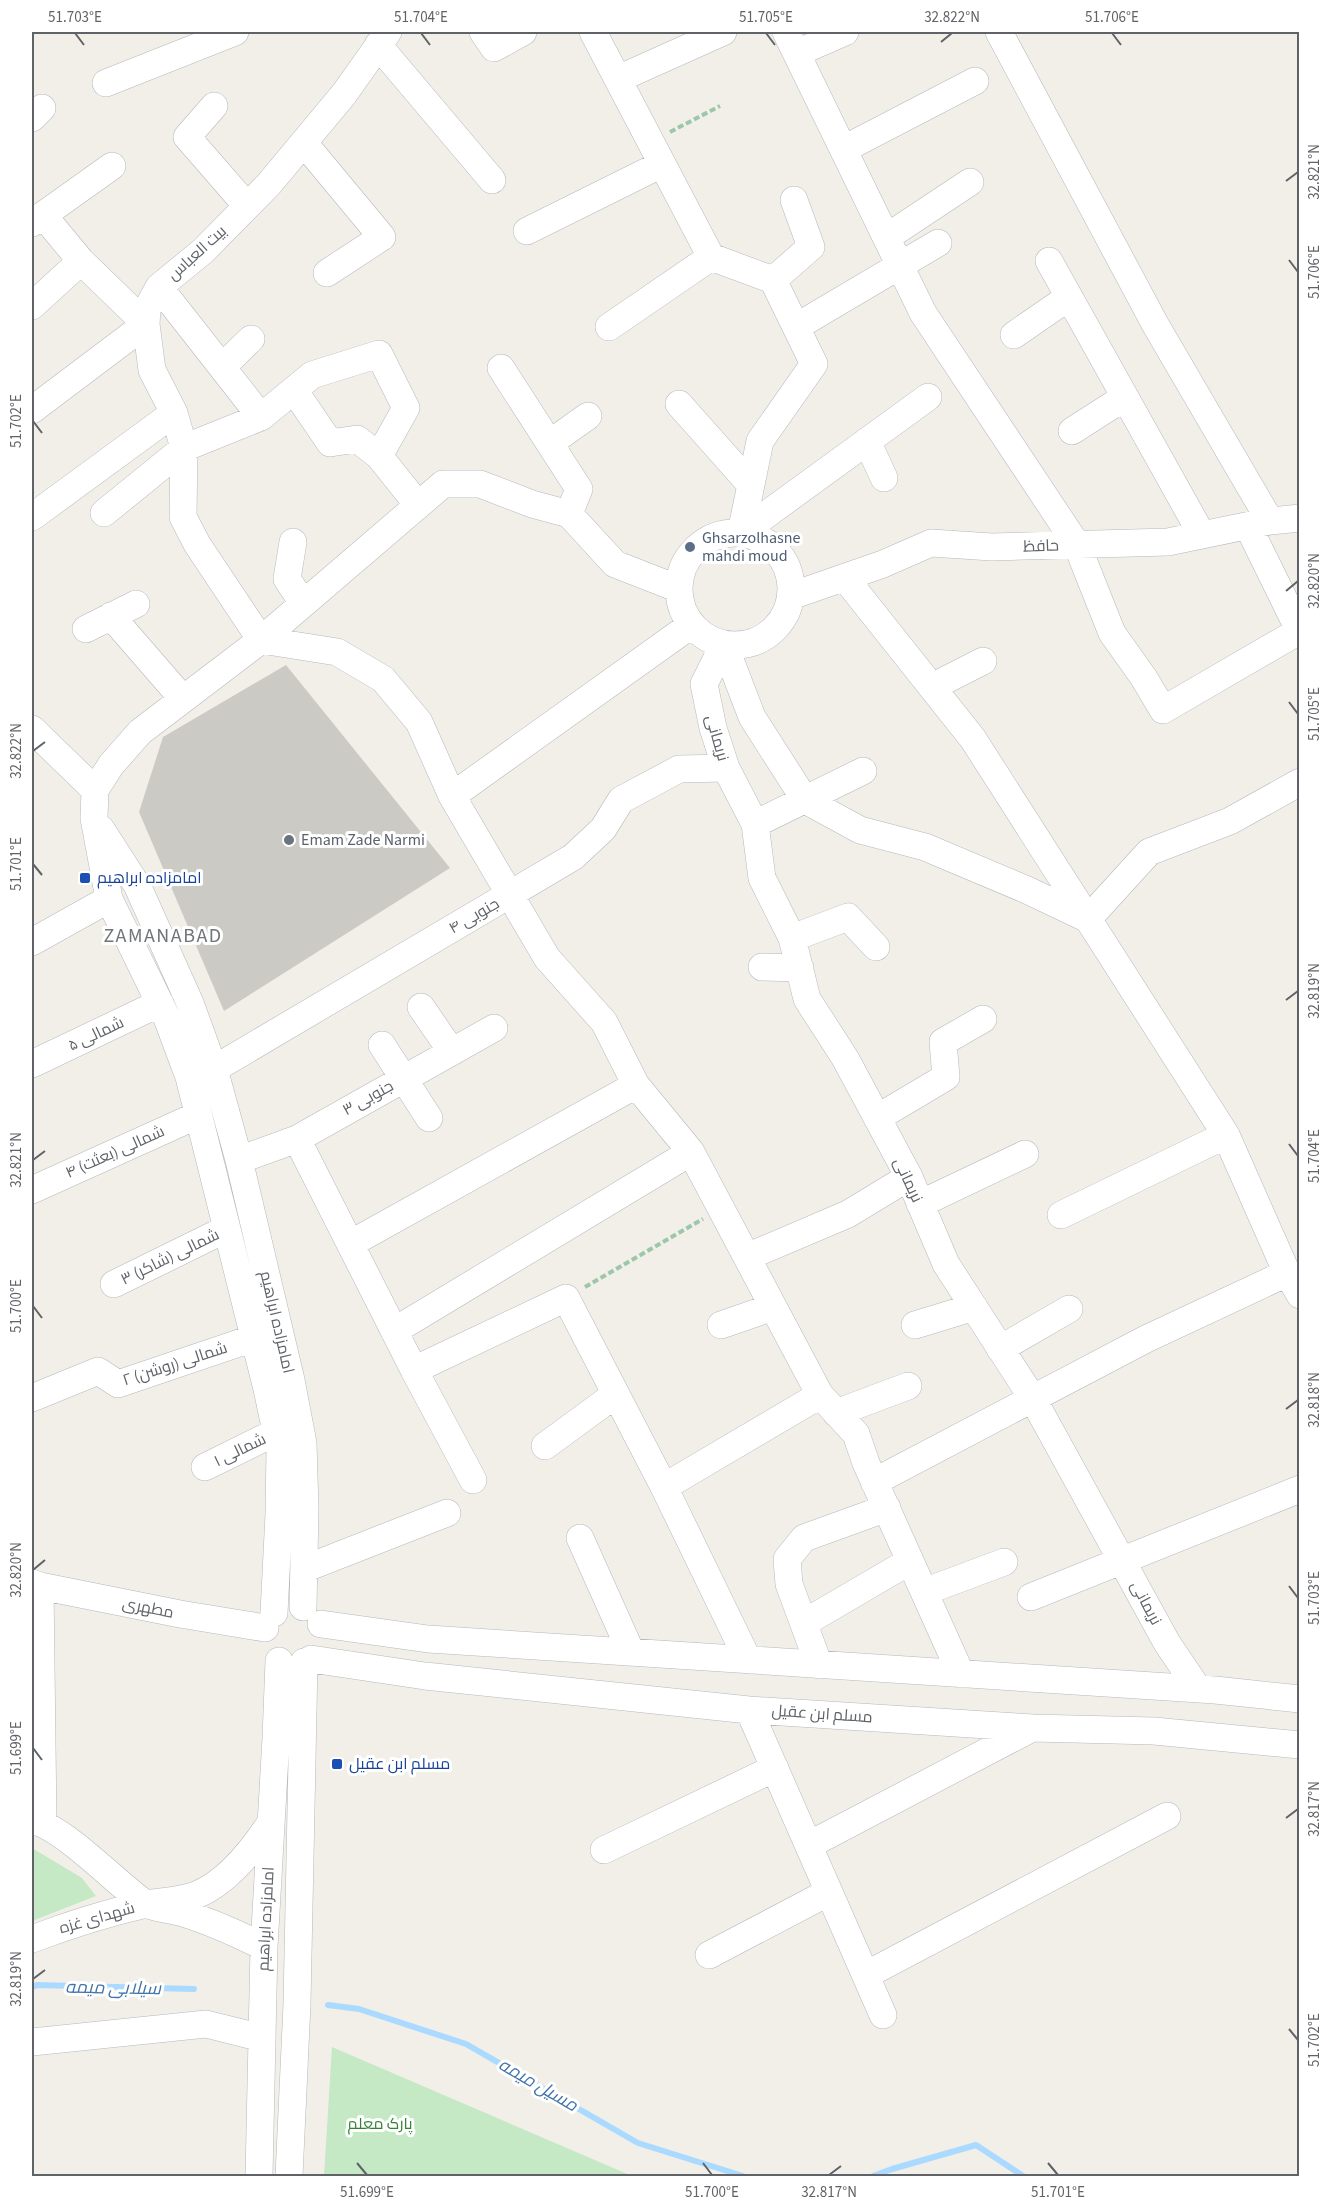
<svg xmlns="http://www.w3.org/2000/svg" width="1331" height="2208" font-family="'Source Sans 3',Cairo,sans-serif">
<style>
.green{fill:#c5e8c5}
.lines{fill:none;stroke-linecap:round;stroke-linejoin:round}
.stream{stroke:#aadaff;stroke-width:6}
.building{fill:#cccac5}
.minor-casing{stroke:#b5b8bc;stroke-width:28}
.path{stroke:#9cc7a9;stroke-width:4;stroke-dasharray:6 3;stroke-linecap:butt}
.minor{stroke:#fff;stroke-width:27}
.ticks{fill:none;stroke:#5f6368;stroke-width:2}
.service-dot{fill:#5c6f8a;stroke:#fff;stroke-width:2}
.worship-dot{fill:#6b7280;stroke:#fff;stroke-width:2}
.transit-dot{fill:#1a4fb4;stroke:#fff;stroke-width:2}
.labels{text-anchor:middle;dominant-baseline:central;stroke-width:6;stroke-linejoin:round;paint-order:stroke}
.street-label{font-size:16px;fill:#5f6368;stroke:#fff}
.service-label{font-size:16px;fill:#4e5e75;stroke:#fff;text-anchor:start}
.worship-label{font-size:16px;fill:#5b616d;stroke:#fff;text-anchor:start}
.transit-label{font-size:16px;fill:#164399;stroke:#fff;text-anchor:start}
.park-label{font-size:16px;fill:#348238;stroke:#fff}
.water-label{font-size:18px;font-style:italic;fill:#4174aa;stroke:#fff}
.quarter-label{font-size:20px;letter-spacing:1.5px;fill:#70757a;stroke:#fff}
.neatline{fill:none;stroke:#5f6368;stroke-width:2}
.ticks-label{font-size:15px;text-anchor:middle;fill:#5f6368}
</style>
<rect width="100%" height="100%" fill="#f1efe8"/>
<path class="green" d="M32 1848 82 1878 96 1896 32 1921Z
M332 2047 632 2176H324Z"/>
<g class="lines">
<path class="stream" d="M32 1987 37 1985 194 1989
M328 2005 359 2009 466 2044 638 2143 743 2176
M873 2176 892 2169 976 2145 1023 2176"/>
</g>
<path class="building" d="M286 665 450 868 224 1011 139 812 163 737Z"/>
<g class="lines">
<g class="minor-casing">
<path id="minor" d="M483 32 494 48 523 32
M593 32 711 257 773 280 814 364 760 441 741 533
M786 32 923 313 1077 545 1112 633 1144 678 1163 710 1299 631
M999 32 1155 324 1270 521
M378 45 492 180
M797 53 845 32
M618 79 723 32
M106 83 235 32
M214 106 187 137 247 206
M32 118 42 108
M304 143 382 237 327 273
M844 149 975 81
M32 223 112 166
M527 231 662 164
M887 237 970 182
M1049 261 1202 535
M773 280 811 247 794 200
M159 287 261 417 312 375 379 354 406 408 379 456 418 505
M32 306 81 261
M609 327 711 257
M796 327 938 243
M1014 335 1069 297
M222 367 251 339
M501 368 579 489 569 514
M294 390 330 443 357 439 379 456
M679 404 751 485
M32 410 146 324 81 261 43 215
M1072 431 1125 397
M867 441 884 478
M550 443 588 416
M104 513 184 448 261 417
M32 517 174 413
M1248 526 1300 632
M741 533 928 397
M679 589a56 56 0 1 1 112 0a56 56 0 1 1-112 0Z
M293 542 287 579 303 603
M845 578 973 739 1088 919 1149 852 1230 821 1300 782
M791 596 883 564 931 543 992 547 1168 542 1270 521 1300 518
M111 616 183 699
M86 629 136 604
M261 640 337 652 383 679 419 722 452 796 547 958 604 1022 636 1085 691 1152 820 1395
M261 640 197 544 183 517 184 448 174 413 152 370 146 324 147 309 159 287 203 251 269 184 344 94 388 32
M724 644 704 684 713 728 726 768 755 824 762 878 792 938 807 999 845 1058 909 1177 946 1264 1033 1399 1167 1643 1198 1689
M724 644 752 717 805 800 860 830 925 847 1027 890 1088 919 1226 1135 1287 1273 1300 1295
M932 687 983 661
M32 729 95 790
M452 796 691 625
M755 824 863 771
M101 829 137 885 190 1003 214 1069 239 1160 291 1380 303 1443 305 1509 303 1607
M792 938 848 917 876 947
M32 942 109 899
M762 967 800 968
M421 1007 452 1052
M382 1045 429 1118
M32 1064 160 1003
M214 1069 573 857 603 829 621 800 679 769 726 768
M877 1118 946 1077 943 1042 983 1019
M297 1139 414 1370 473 1480
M239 1160 297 1139 494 1028
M32 1190 198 1115
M920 1204 1025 1154
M1061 1215 1226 1135
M350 1244 636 1085
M747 1257 848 1214 909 1177
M114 1284 226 1229
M721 1325 773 1307
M915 1325 974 1307
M394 1331 691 1152
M1000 1349 1069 1309
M414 1370 566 1298 664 1487 748 1660
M32 1398 98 1371 118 1384 254 1338
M836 1413 908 1386
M545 1446 616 1394
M205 1467 276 1432
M874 1482 1146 1339 1287 1273
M664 1487 820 1395 856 1434 866 1463 961 1674
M580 1538 631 1652
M304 1569 447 1513
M32 1583 40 1586 180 1614 265 1628
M32 1586H40L43 1823
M924 1592 1004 1562
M1031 1597 1300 1489
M274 1613 279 1514 280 1450 267 1389 189 1077 167 1018 109 899 94 818 95 790 111 765 140 732 261 640 443 484H480L532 504 569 514 615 564 679 589
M804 1623 910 1561
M321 1624 428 1639 1215 1690 1300 1699
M311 1659 425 1676 749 1710 1033 1728 1154 1731 1300 1745
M819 1665 789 1584 787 1559 804 1538 887 1508
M749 1710 883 2015
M32 1821C61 1825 116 1883 143 1902 153 1909 171 1909 183 1913 212 1922 236 1933 264 1947
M809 1845 1032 1728
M604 1850 775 1768
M32 1939C69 1925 107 1913 146 1904 162 1901 181 1901 196 1895 227 1883 254 1848 271 1822
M709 1955 829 1892
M866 1975 1167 1816
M32 2042 206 2024 262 2038
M259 2176 264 1947 276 1738 279 1661
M289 2176 297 2004 304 1662"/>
</g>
<path class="path" d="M670 132 720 106
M585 1287 703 1219"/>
<use href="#minor" class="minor"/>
</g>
<path class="ticks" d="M75 33 84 45M421 33 430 45M766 33 775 45M1112 33 1121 45M941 42 952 33M1286 181 1298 172M1289 260 1298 272M33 421 42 433M1286 591 1298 581M1289 702 1298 714M33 751 45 742M33 864 42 875M1286 1000 1298 991M1289 1144 1298 1156M33 1160 45 1151M33 1306 42 1318M1286 1409 1298 1400M33 1570 45 1560M1289 1586 1298 1598M33 1748 42 1760M1286 1818 1298 1809M33 1979 45 1970M1289 2029 1298 2040M357 2163 367 2175M703 2163 712 2175M1048 2163 1058 2175M829 2175 841 2166"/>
<circle class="service-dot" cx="690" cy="547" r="6"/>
<circle class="worship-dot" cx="289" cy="840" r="6"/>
<g class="transit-dot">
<rect x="79" y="872" width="12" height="12" rx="3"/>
<rect x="331" y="1758" width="12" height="12" rx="3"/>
</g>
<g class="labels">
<g class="street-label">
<text transform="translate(197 253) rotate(-42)">بیت العباس</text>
<text transform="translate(1041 546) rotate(-2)">حافظ</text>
<text transform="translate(717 738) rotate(74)">نریمانی</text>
<text transform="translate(474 916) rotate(-30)">۴ جنوبی</text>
<text transform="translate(96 1034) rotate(-25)">۵ شمالی</text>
<text transform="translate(368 1098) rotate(-29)">۳ جنوبی</text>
<text transform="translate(115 1152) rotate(-24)">۴ شمالی (بعثت)</text>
<text transform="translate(908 1180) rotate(65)">نریمانی</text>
<text transform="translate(170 1257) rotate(-26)">۳ شمالی (شاکر)</text>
<text transform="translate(277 1322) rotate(77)">امامزاده ابراهیم</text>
<text transform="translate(175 1364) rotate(-18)">۲ شمالی (روشن)</text>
<text transform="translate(240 1450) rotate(-26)">۱ شمالی</text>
<text transform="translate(1146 1603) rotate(62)">نریمانی</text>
<text transform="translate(148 1608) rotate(11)">مطهری</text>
<text transform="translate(822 1714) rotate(4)">مسلم ابن عقیل</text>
<text transform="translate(97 1918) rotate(-16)">شهدای غزه</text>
<text transform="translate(266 1919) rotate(-87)">امامزاده ابراهیم</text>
</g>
<g class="service-label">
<text x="702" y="538">Ghsarzolhasne<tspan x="702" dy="18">mahdi moud</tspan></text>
</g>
<g class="worship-label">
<text x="301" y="840">Emam Zade Narmi</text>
</g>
<g class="transit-label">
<text x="97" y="878">امامزاده ابراهیم</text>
<text x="349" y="1764">مسلم ابن عقیل</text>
</g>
<g class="park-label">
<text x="380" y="2124">پارک معلم</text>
</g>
<g class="water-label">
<text transform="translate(113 1988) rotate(1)">سیلابی میمه</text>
<text transform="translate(538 2085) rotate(30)">مسیل میمه</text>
</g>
<g class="quarter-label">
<text x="163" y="936">ZAMANABAD</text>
</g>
</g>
<rect width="1331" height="2208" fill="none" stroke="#ffffff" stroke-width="66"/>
<rect x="33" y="33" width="1265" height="2142" class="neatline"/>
<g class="ticks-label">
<text x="75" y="22">51.703°E</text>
<text x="421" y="22">51.704°E</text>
<text x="766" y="22">51.705°E</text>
<text x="952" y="22">32.822°N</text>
<text x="1112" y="22">51.706°E</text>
<text transform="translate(1314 172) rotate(-90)" y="5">32.821°N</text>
<text transform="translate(1314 272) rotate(-90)" y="5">51.706°E</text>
<text transform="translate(16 421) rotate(-90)" y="5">51.702°E</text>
<text transform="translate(1314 581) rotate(-90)" y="5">32.820°N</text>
<text transform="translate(1314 714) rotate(-90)" y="5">51.705°E</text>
<text transform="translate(16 751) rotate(-90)" y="5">32.822°N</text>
<text transform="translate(16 864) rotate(-90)" y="5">51.701°E</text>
<text transform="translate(1314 991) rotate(-90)" y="5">32.819°N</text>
<text transform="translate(1314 1156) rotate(-90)" y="5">51.704°E</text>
<text transform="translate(16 1160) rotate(-90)" y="5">32.821°N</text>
<text transform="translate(16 1306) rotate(-90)" y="5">51.700°E</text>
<text transform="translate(1314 1400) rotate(-90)" y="5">32.818°N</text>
<text transform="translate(16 1570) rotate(-90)" y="5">32.820°N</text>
<text transform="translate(1314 1598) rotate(-90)" y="5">51.703°E</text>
<text transform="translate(16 1748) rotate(-90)" y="5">51.699°E</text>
<text transform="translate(1314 1809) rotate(-90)" y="5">32.817°N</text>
<text transform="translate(16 1979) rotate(-90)" y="5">32.819°N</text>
<text transform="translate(1314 2040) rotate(-90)" y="5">51.702°E</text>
<text x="367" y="2197">51.699°E</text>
<text x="712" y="2197">51.700°E</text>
<text x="829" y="2197">32.817°N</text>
<text x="1058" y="2197">51.701°E</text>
</g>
</svg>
